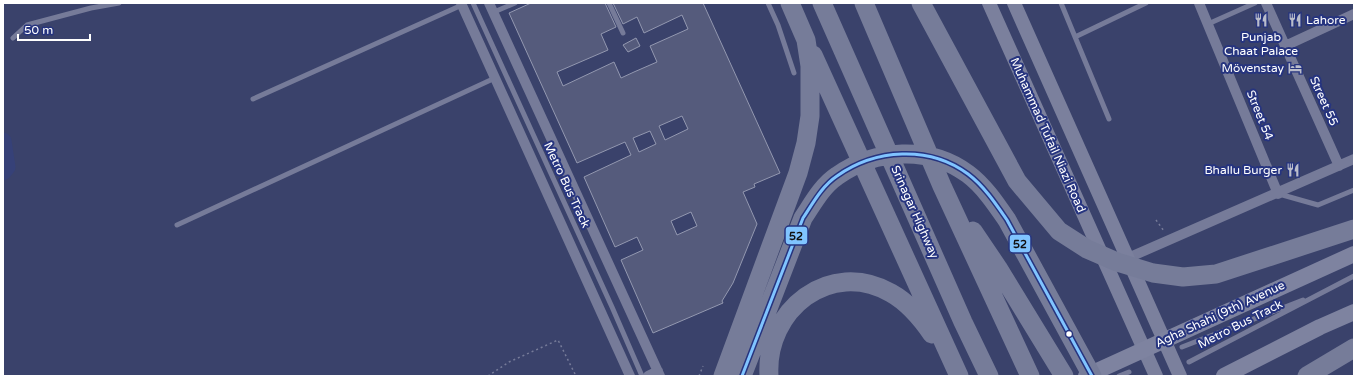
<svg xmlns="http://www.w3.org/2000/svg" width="1357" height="379" font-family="'Varela Round',sans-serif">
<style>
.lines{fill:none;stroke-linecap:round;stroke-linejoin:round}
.river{stroke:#364178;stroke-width:17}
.building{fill:#555b7c;stroke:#9398b0;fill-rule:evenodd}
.path{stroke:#767b99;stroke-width:1.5;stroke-dasharray:2 3;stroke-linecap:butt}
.lane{stroke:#767b99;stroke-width:5}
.street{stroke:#767b99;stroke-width:10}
.secondary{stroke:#7b809d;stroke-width:14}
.primary{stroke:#7e83a0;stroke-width:16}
.highway{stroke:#767c99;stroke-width:19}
.bus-1-casing{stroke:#26347f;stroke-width:6}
.bus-1{stroke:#80c4ff;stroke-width:3}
.bus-dot{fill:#fff;stroke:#26347f;stroke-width:1.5}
.labels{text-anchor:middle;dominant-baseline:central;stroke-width:4;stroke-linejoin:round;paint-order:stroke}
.poi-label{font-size:12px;fill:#fff;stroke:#26347f;text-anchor:end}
.street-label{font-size:12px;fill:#fff;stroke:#26347f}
.line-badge{stroke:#26347f;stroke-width:1.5}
.pale-badge-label{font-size:11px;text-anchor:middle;font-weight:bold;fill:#111}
</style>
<rect width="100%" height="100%" fill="#3a426b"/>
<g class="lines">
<path class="river" d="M3 141 7 167 3 172"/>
</g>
<path class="building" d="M531 3H605L616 27 601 34 608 50 557 72 563 86 614 62 621 78 634 72 657 62 650 46 688 29 682 15 644 33 637 17 623 24 613 3H703L780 173 754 184 755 187 743 192 757 224 733 283 722 301 723 303 653 333 621 260 643 250 637 237 615 247 584 177 631 155 625 142 577 163 509 13ZM682 116 688 129 665 140 659 126ZM650 131 656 144 639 152 633 138ZM691 212 697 226 677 235 671 221Z
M636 38 640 46 628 52 623 45Z"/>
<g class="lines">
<path class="path" d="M1156 220 1164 231
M488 376 509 362 558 340 576 376
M699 376 703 366"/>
<path class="lane" d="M473 3 612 307 642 376
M609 3 623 33
M768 3 778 25 794 73
M1061 3 1109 119
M494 12 515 3
M1208 24 1255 3
M1075 37 1146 3
M13 38 27 25 91 8 119 3
M253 99 462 5
M1279 194 1318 205 1354 190
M177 225 495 78
M1182 347 1303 300
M1189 362 1354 276
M1119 376 1129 372"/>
<path class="street" d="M461 3 630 376
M489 3 660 376
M1199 3 1278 194
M1266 3 1339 166
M1285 46 1354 14
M1121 261 1354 159
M648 376 658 371"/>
<path class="secondary" d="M989 3 1156 376
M1014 3 1180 376"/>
<path class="primary" d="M1086 376 1354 254
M1224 376 1320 327 1354 312"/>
<path class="highway" d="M822 3 963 322 989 376
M864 3 942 186 1030 376
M921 3 1017 181 1059 231 1087 249 1117 262 1153 273 1183 277 1216 274 1354 229
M813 55 959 376
M973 231 998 268 1064 376
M723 376 798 173 806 143 810 116V66L806 40 790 3
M742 376 803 218C813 203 822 186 837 176 875 149 929 145 968 174 984 186 996 204 1007 220L1092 376
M769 376C765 310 830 258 891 293 909 303 921 318 932 334
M1307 376 1354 348"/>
<g class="bus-1-casing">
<path id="bus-1" d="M742 376 803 218C813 203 822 186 837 176 875 149 929 145 968 174 984 186 996 204 1007 220L1092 376"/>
</g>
<use href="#bus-1" class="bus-1"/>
</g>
<defs>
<g id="restaurant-bare" transform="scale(1.08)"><path d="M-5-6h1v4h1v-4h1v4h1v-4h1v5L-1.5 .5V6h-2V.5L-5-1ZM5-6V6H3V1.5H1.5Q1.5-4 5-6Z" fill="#babdcb" stroke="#26347f" stroke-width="2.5" paint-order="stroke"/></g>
<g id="hotel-bare" transform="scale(1.08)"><path d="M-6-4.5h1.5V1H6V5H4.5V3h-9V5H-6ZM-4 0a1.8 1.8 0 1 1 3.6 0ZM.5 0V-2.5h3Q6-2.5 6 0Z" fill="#babdcb" stroke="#26347f" stroke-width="2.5" paint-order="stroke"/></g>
</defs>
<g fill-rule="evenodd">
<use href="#restaurant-bare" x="1261" y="20"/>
<use href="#restaurant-bare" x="1295" y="20"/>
<use href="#hotel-bare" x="1295" y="68"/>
<use href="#restaurant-bare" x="1293" y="170"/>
</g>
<circle class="bus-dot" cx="1069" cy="334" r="3.5"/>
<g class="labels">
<g class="poi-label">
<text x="1306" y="20" text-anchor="start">Lahore</text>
<text x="1261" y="37" text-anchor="middle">Punjab<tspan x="1261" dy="14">Chaat Palace</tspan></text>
<text x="1284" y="68">Mövenstay</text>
<text x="1282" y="170">Bhallu Burger</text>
</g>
<g class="street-label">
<text transform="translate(1324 101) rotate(66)">Street 55</text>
<text transform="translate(1260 115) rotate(68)">Street 54</text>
<text transform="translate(1048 135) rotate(66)">Muhammad Tufail Niazi Road</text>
<text transform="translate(567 185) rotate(65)">Metro Bus Track</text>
<text transform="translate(915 212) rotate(66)">Srinagar Highway</text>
<text transform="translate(1220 314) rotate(-25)">Agha Shahi (9th) Avenue</text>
<text transform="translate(1240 324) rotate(-27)">Metro Bus Track</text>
</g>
</g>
<g class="line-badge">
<rect x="785" y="226" width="23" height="19" rx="4" fill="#80c4ff"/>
<rect x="1009" y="234" width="22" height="19" rx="4" fill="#80c4ff"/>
</g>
<g class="pale-badge-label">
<text x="796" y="240">52</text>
<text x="1020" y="248">52</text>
</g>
<rect width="1357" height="379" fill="none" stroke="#ffffff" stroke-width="8"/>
<path d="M18 34v6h72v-6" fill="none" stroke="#ffffff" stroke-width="2"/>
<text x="24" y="34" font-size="12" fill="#ffffff" stroke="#26347f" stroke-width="3" paint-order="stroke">50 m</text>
</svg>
